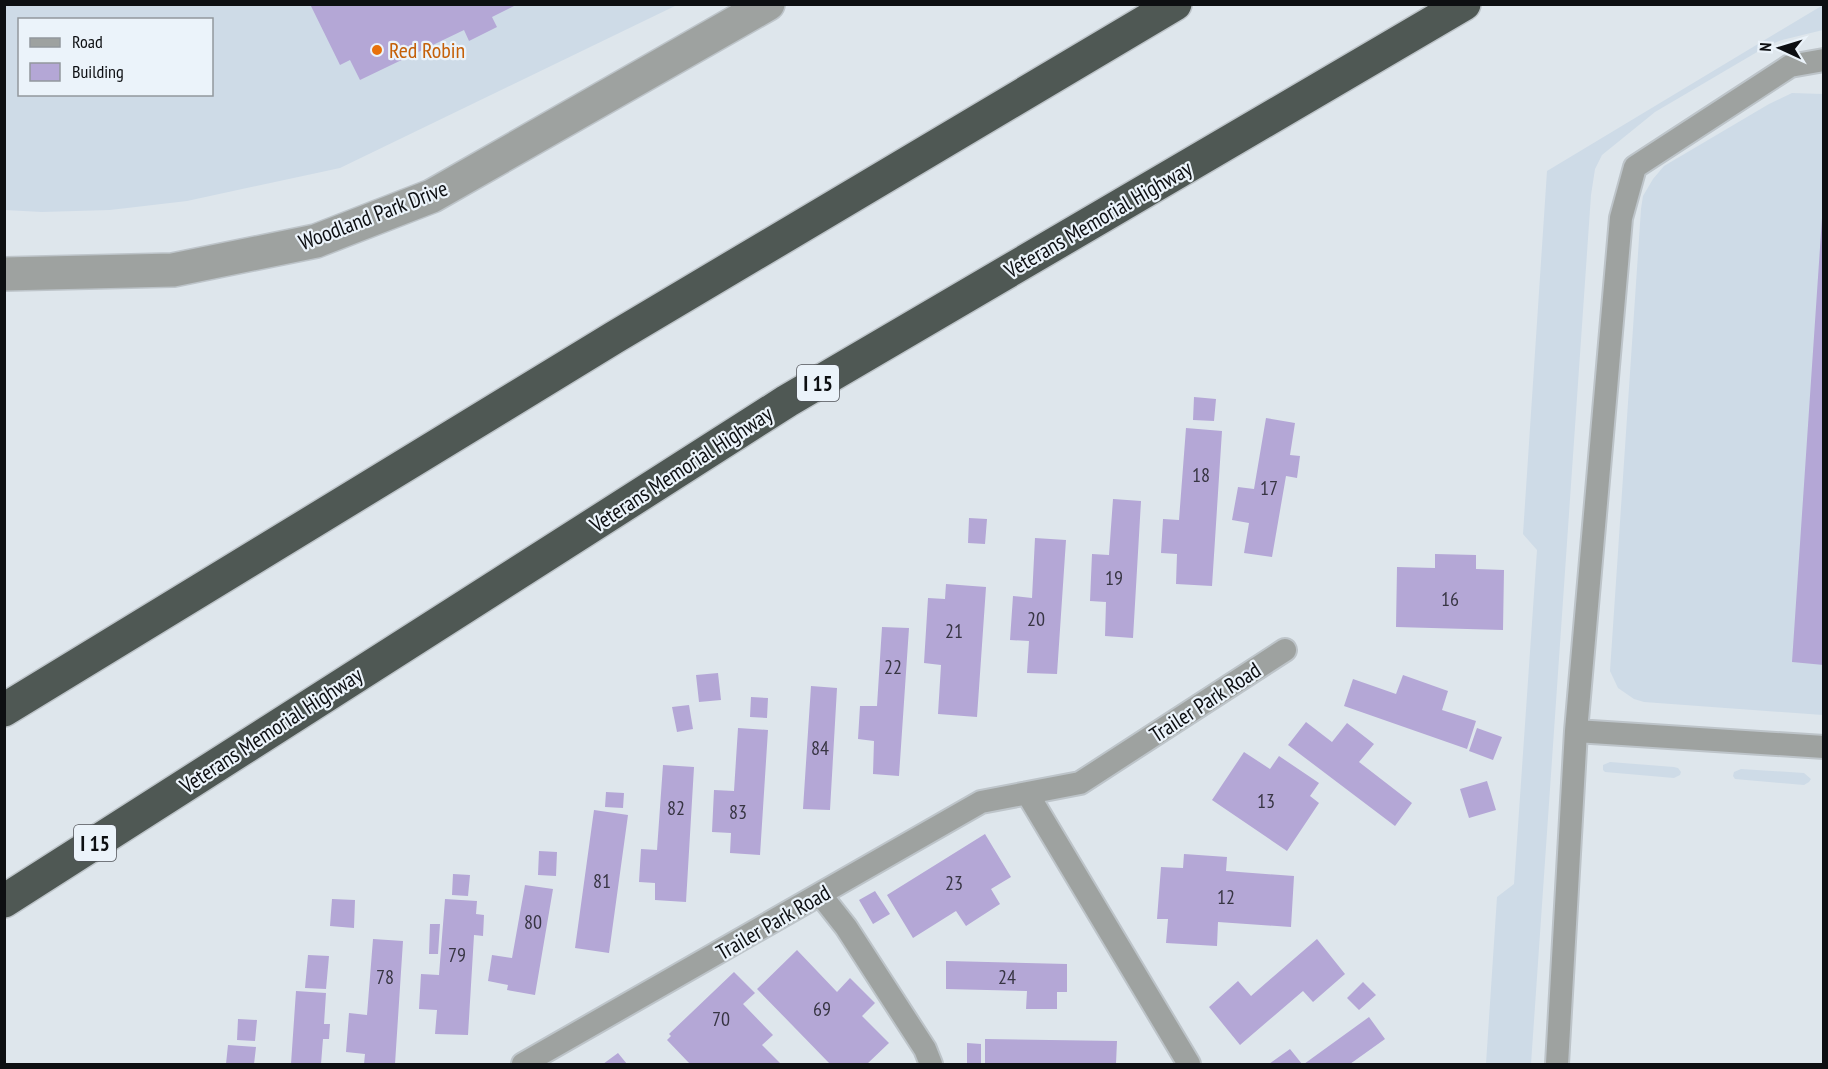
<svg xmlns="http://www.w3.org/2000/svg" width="1828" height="1069" font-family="'PT Sans Narrow',sans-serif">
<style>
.built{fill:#cedbe7;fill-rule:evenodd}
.building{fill:#b4a7d6}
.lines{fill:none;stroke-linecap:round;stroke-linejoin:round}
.service-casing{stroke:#bdc4c9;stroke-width:26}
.tertiary-casing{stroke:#bdc4c9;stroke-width:36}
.motorway-casing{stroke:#bdc4c9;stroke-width:36}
.service{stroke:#9ea2a0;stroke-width:22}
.tertiary{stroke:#9ea2a0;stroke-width:33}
.motorway{stroke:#4f5854;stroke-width:33}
.food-dot{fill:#e8710a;stroke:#ebf3fa;stroke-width:2}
.labels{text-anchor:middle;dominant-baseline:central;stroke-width:4.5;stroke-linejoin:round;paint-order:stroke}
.number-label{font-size:20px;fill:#373543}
.shield{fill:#ebf3fa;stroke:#505358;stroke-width:1.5}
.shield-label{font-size:21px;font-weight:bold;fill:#0d0f12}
.food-label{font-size:22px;fill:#c56008;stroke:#ebf3fa;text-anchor:start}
.street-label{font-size:22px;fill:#0d0f12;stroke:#ebf3fa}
</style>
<rect width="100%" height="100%" fill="#dee6ec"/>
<path class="built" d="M4 5H677L340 168 187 201 110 210 42 212 5 210ZM20 20H212V94H20Z
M1823 5V30L1782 40 1769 45 1655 112 1602 155 1595 169 1591 195 1531 1064H1486L1497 897 1514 884 1537 550 1523 534 1547 171Z
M1792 93 1823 94V715L1644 702 1634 699 1618 688 1610 671 1641 209 1643 196 1653 179 1664 166 1769 104Z
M1610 762 1674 767 1678 768 1681 772 1680 775 1674 778 1605 772 1603 770V765Z
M1741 769 1804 773 1811 779 1809 782 1804 785 1735 779 1733 776 1734 772Z"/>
<path class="building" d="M310 4H518L492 17 497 27 469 41 464 30 360 80 350 60 340 65Z
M1822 218H1824V665L1792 662Z
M1194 397 1216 399 1214 421 1193 420Z
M1266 418 1295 423 1290 455 1300 456 1297 478 1286 476 1272 557 1244 553 1249 523 1232 520 1238 487 1254 489Z
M1186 428 1222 431 1212 586 1176 584 1177 554 1161 553 1163 519 1179 520Z
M1113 499 1141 501 1133 638 1105 636 1106 602 1090 601 1092 554 1109 555Z
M969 518 987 519 985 544 968 543Z
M1035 538 1066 540 1057 674 1027 673 1029 641 1010 640 1013 596 1032 598Z
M1435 554 1476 555V569L1504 570 1503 630 1396 627 1397 567 1435 568Z
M946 584 986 587 977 717 938 714 941 665 924 663 928 598 945 599Z
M882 627 909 628 899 776 873 774 874 741 858 739 860 706H877Z
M718 673 721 700 699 702 696 675Z
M1403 675 1448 691 1442 710 1476 721 1467 749 1344 706 1353 679 1396 694Z
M811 686 837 688 830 810 803 809Z
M751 697 768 698 767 718 750 717Z
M689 705 693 729 677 732 672 707Z
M1306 722 1332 742 1347 723 1374 744 1359 762 1412 803 1395 826 1288 745Z
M738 728 768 730 760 855 730 853 731 833 712 832 714 790 734 791Z
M1477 728 1502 737 1493 760 1469 751Z
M1244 752 1270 769 1279 756 1319 783 1310 796 1319 803 1287 851 1212 800Z
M663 765 694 767 686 902 655 900V883L639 882 641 849 657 850Z
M1487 781 1496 810 1469 818 1460 789Z
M606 792 624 793 623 808 605 807Z
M594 810 628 815 609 953 575 948Z
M985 834 1011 877 991 889 1000 904 966 926 956 911 913 938 887 895Z
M539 851 557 852 556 876 538 875Z
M1184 854 1227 857 1226 871 1294 876 1291 927 1218 922 1217 946 1166 943 1168 919H1157L1161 867 1183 868Z
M453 874 470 875 468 896 452 895Z
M525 885 553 889 535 995 507 990 508 985 488 981 492 955 512 958Z
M875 891 890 914 873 924 859 900Z
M332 899 355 900 354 928 330 926Z
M445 899 477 901 476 914 484 915 483 936 474 935 468 1035 435 1034 437 1010 419 1009 421 974 439 975Z
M430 924H440L438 954H429Z
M373 939 403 941 395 1064H364L365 1054 346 1052 349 1013 367 1015Z
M1317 939 1345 974 1313 1002 1303 991 1240 1045 1209 1007 1238 981 1251 996Z
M797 950 837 992 850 978 875 1003 862 1016 889 1043 867 1064H830L757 989Z
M308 955 329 956 326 989 305 988Z
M946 961 1067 964V992H1057V1009H1026L1027 991 946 989Z
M734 972 755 993 743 1004 773 1035 762 1045 781 1064H690L667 1040 671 1036 669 1034Z
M1363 982 1376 995 1359 1010 1347 998Z
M296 991 326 993 324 1024H330L329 1039H323L321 1064H291Z
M1369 1017 1385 1039 1350 1064H1304Z
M238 1019 257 1020 255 1041 237 1040Z
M985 1039 1117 1041 1116 1064H985Z
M967 1043 981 1044V1064H967Z
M228 1045 256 1047 254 1064H226Z
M1290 1049 1302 1064H1269Z
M618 1053 627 1064H603Z"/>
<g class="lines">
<g class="service-casing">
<path id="service" d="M1576 731 1824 747
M1027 793 1189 1064
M820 894 846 927 925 1049 931 1064
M523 1064 981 802 1080 783 1285 650
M1557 1064 1576 731 1621 218 1635 167 1790 66 1824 60"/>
</g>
<g class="tertiary-casing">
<path id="tertiary" d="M4 274 173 270 316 241 432 196 768 4"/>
</g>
<g class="motorway-casing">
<path id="motorway" d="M4 710 615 337 1175 4
M4 901 787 401 1464 4"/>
</g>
<use href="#service" class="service"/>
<use href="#tertiary" class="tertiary"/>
<use href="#motorway" class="motorway"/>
</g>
<circle class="food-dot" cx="377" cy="50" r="6"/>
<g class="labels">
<g class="number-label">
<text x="1201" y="475">18</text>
<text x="1269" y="488">17</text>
<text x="1114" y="578">19</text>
<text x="1450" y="599">16</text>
<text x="1036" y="619">20</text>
<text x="954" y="631">21</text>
<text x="893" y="667">22</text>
<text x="820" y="748">84</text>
<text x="1266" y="801">13</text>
<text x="676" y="808">82</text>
<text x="738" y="812">83</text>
<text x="602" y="881">81</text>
<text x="954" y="883">23</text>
<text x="1226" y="897">12</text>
<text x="533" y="922">80</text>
<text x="457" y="955">79</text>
<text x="385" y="977">78</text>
<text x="1007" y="977">24</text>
<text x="822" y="1009">69</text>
<text x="721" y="1019">70</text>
</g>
<g class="shield">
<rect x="797" y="365" width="42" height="36" rx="4.5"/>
<rect x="74" y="825" width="42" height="36" rx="4.5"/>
</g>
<g class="shield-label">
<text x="818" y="383">I 15</text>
<text x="95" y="843">I 15</text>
</g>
<g class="food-label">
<text x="389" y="50">Red Robin</text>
</g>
<g class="street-label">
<text transform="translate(373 215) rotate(-21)">Woodland Park Drive</text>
<text transform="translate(1098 219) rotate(-30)">Veterans Memorial Highway</text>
<text transform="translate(681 469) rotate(-33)">Veterans Memorial Highway</text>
<text transform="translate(1205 702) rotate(-33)">Trailer Park Road</text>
<text transform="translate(271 730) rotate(-33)">Veterans Memorial Highway</text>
<text transform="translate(773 922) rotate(-30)">Trailer Park Road</text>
</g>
</g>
<rect width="1828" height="1069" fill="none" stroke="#0d0f12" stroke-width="12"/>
<rect x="18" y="18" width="195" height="78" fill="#ebf3fa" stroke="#92989d" stroke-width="1.5"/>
<rect x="30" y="38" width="30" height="9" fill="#9ea2a0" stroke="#92989d" stroke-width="1.5"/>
<text x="72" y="48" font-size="18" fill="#0d0f12">Road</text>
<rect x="30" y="63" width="30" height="18" fill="#b4a7d6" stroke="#92989d" stroke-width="1.5"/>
<text x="72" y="78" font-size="18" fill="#0d0f12">Building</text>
<g transform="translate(1780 48) rotate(274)" stroke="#ebf3fa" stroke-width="4.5" paint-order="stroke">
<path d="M0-4.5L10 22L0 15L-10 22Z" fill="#0d0f12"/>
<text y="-9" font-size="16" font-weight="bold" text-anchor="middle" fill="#0d0f12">N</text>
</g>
</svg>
